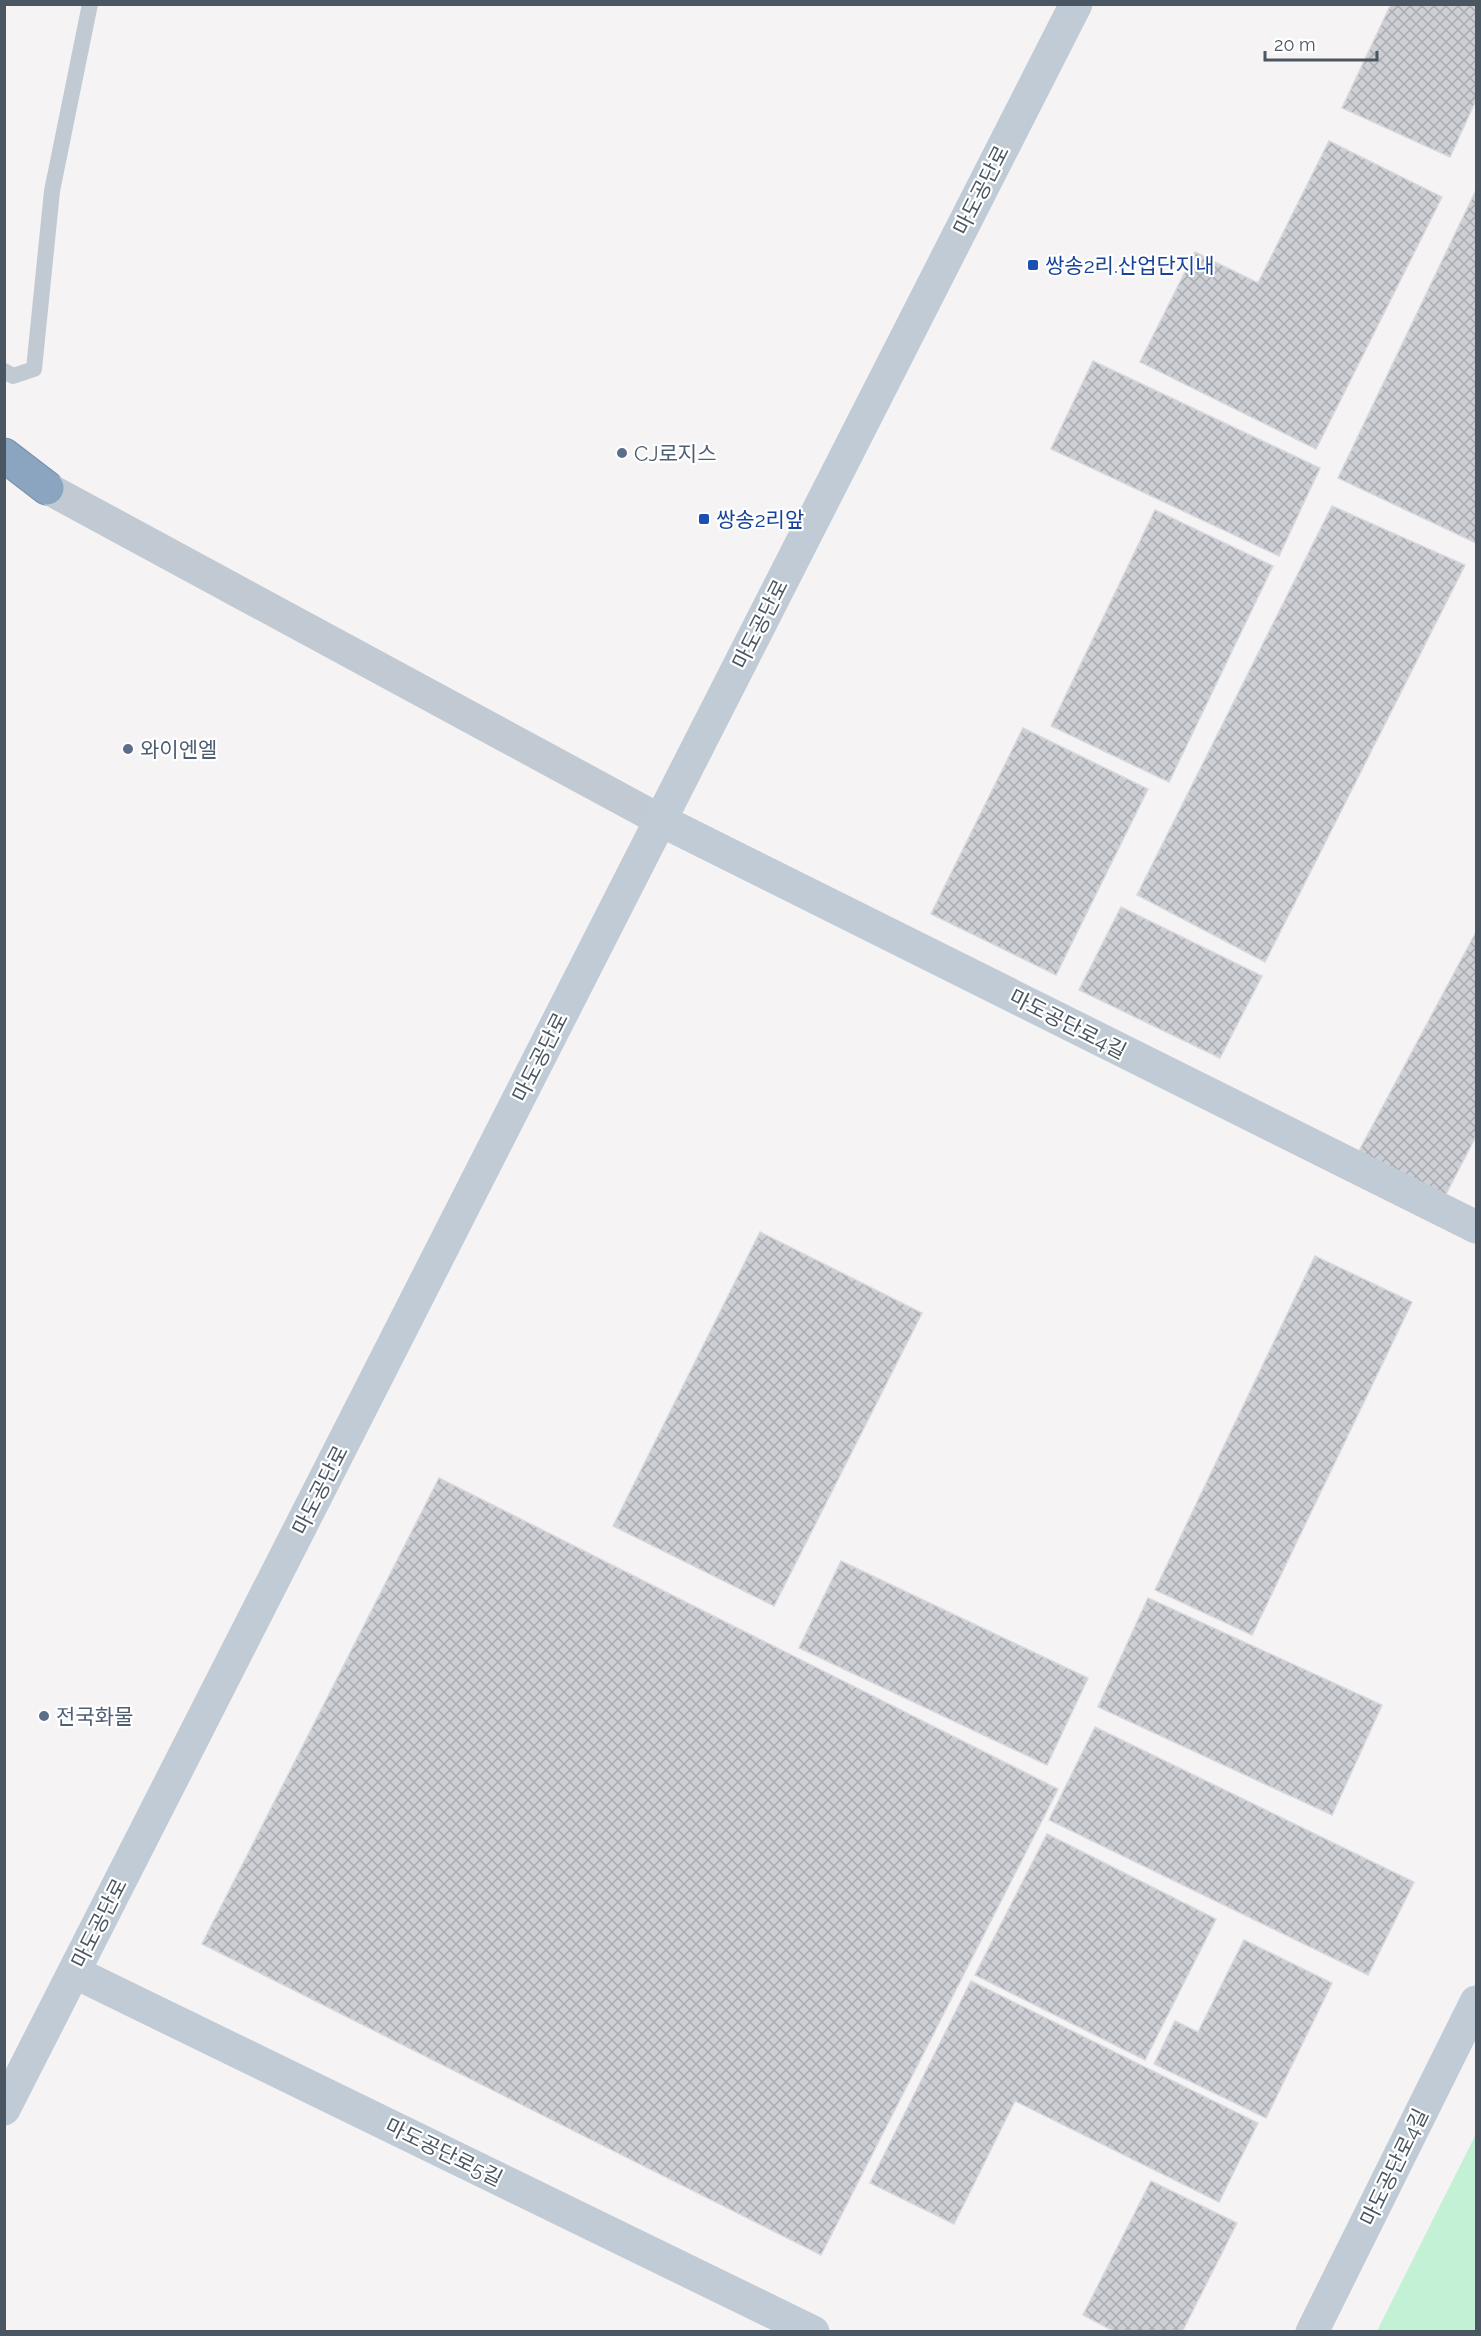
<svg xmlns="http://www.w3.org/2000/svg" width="1481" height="2336" font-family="Raleway,'Noto Sans KR',sans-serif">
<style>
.green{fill:#c3f1d5}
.building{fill:url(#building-cross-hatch);stroke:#d7d9de;stroke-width:1.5}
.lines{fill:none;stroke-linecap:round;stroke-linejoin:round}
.highway-casing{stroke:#7690ad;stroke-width:35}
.lane{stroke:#c1cad2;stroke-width:16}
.street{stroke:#c1cad2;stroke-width:32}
.secondary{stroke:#c1cbd6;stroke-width:33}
.highway{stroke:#8ba5c1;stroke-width:33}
.transit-dot{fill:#1a4fb4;stroke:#fff;stroke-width:2}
.service-dot{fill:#5c6f8a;stroke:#fff;stroke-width:2}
.labels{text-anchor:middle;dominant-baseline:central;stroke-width:4.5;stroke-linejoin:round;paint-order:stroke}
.street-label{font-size:21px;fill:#4a5661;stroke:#fff}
.transit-label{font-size:21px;fill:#164399;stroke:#fff;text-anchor:start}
.service-label{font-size:21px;fill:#4e5e75;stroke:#fff;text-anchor:start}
</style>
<defs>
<pattern id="building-cross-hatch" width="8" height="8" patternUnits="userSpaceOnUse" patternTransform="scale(1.5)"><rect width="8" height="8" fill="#cdcfd5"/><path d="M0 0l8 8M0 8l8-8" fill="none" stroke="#a8abb0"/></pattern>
</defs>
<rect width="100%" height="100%" fill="#f5f3f3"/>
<path class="green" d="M1476 2134V2331H1377Z"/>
<path class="building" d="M1391 4H1476V100L1450 157 1342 108Z
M1329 141 1442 197 1316 449 1140 362 1195 252 1258 283Z
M1476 190V543L1338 478Z
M1093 361 1320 468 1279 556 1051 449Z
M1332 506 1465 565 1265 962 1137 895Z
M1155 510 1273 566 1169 782 1051 726Z
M1023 728 1148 789 1056 975 931 914Z
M1121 907 1262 976 1220 1058 1079 990Z
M1476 932V1136L1444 1198 1359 1151Z
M760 1232 922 1313 774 1606 613 1526Z
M1315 1256 1412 1302 1252 1635 1155 1590Z
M439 1478 1058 1789 821 2255 202 1944Z
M841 1561 1088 1678 1047 1765 799 1648Z
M1148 1598 1382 1705 1332 1815 1098 1707Z
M1095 1727 1414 1882 1368 1975 1049 1820Z
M1047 1834 1216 1919 1145 2060 975 1975Z
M1244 1940 1332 1983 1266 2118 1154 2064 1175 2021 1198 2032Z
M971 1981 1258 2123 1219 2202 1015 2101 954 2224 870 2183Z
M1151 2181 1237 2223 1182 2332H1115L1083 2315Z"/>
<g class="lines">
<g class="highway-casing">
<path id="highway" d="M4 455 47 488"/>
</g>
<path class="lane" d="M4 371 13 376 34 369 52 191 90 4"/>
<path class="street" d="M47 488 660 820"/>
<path class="secondary" d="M660 820 1476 1227
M74 1972 813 2332
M4 2109 1076 4
M1312 2332 1476 2002"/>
<use href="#highway" class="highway"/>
</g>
<g class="transit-dot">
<rect x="1027" y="259" width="12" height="12" rx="3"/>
<rect x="698" y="513" width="12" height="12" rx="3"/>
</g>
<g class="service-dot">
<circle cx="622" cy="453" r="6"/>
<circle cx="128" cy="749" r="6"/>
<circle cx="44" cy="1716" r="6"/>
</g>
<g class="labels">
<g class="street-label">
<text transform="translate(981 190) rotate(-63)">마도공단로</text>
<text transform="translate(760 624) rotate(-63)">마도공단로</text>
<text transform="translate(1068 1024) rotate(27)">마도공단로4길</text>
<text transform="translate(540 1057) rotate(-63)">마도공단로</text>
<text transform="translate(320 1490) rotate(-63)">마도공단로</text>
<text transform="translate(99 1923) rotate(-63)">마도공단로</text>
<text transform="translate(444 2152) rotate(26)">마도공단로5길</text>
<text transform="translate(1394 2167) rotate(-64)">마도공단로4길</text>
</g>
<g class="transit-label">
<text x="1045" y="265">쌍송2리.산업단지내</text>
<text x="716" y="519">쌍송2리앞</text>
</g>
<g class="service-label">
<text x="634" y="453">CJ로지스</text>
<text x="140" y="749">와이엔엘</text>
<text x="56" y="1716">전국화물</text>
</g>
</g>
<rect width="1481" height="2336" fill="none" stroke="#4a5661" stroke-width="12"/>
<path d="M1265 51v9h112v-9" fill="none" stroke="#4a5661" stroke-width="3"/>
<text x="1274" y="51" font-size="18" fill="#4a5661" stroke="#ffffff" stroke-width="4.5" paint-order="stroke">20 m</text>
</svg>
